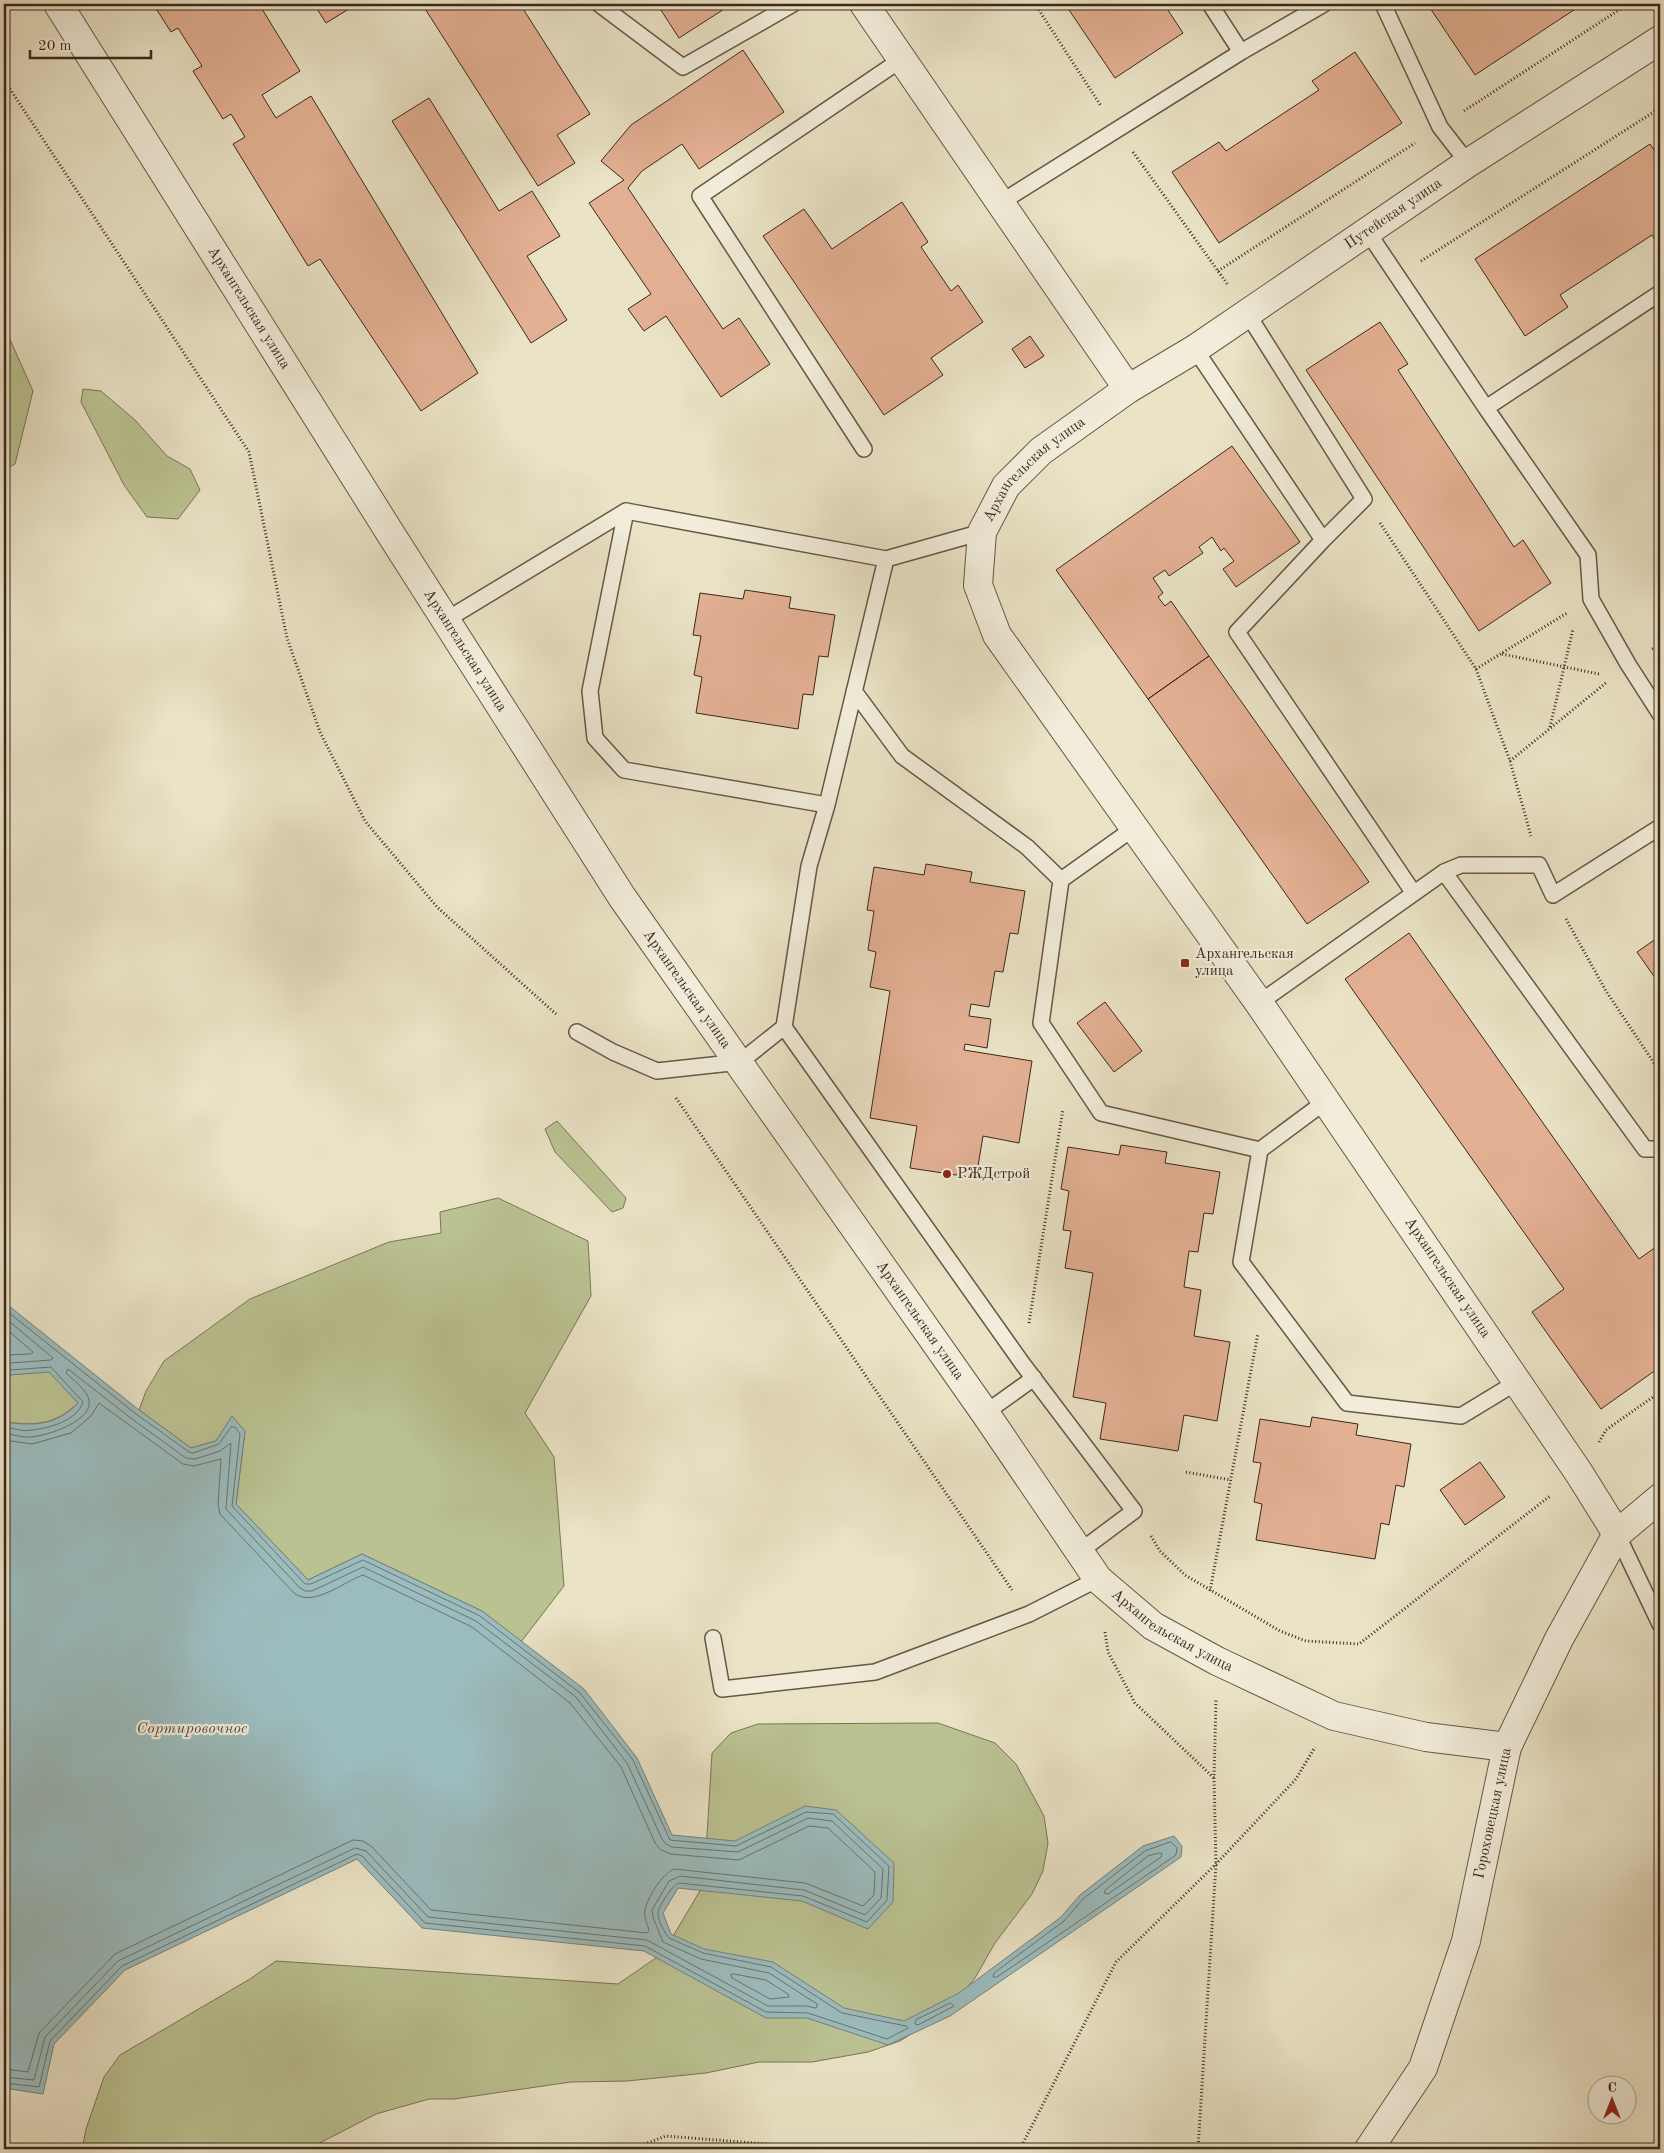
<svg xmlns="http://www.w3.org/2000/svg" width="1664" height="2153" font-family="'Old Standard TT',serif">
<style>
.green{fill:#bbc292;stroke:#7c7457}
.water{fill:#9bbcbe;stroke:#75807d}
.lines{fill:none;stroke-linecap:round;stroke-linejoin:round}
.shore{stroke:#6c726d;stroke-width:1}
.building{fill:#e3b093;stroke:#3c271c}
.service-casing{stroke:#685646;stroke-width:18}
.minor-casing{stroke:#685646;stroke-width:30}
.path{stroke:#3c271c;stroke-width:3;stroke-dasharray:1 2.5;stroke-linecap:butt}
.service{stroke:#f1edda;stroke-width:15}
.minor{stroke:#f1edda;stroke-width:28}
.poi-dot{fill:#8f2418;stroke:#f1edda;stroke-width:2}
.labels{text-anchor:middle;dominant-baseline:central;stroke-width:4.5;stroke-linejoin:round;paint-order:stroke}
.street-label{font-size:15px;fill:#3c271c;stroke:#f1edda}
.poi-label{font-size:15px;fill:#3c271c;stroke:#f1edda;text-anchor:start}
.water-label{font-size:16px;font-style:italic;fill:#544c44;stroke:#f1edda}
</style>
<rect width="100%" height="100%" fill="#eae3c6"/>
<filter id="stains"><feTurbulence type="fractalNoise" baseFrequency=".004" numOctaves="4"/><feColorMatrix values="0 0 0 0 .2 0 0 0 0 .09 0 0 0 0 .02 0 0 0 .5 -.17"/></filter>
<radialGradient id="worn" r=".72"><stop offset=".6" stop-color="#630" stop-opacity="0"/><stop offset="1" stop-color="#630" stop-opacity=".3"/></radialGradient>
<path class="green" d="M4 326 33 391 15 464 4 470Z
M83 389 101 391 135 420 167 456 190 469 200 490 178 519 147 517 124 485 81 402Z
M557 1121 626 1198 623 1208 612 1212 555 1152 545 1129Z
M498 1198 588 1241 591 1296 525 1413 554 1457 564 1586 521 1642 482 1611 362 1554 308 1580 236 1504 245 1431 232 1417 216 1441 191 1448 139 1410 146 1391 164 1361 250 1299 389 1242 441 1233 440 1212Z
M49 1371 78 1403C55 1425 35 1426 4 1422V1373L9 1375Z
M938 1723 995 1743 1016 1764 1044 1816 1048 1843 1043 1871 1032 1894 995 1943 975 1978 949 2010 900 2041 868 2052 812 2062H759L706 2073 627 2081 571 2082 454 2099H429L376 2114 308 2149H82L86 2129 104 2077 120 2055 250 1979 276 1961 618 1984 663 1953 704 1884 712 1753 731 1733 758 1724Z"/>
<path class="water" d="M4 1302 139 1410 191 1448 216 1441 232 1416 245 1431 236 1504 308 1580 362 1554 482 1611 584 1689 637 1758 672 1835 735 1841 805 1806 836 1810 894 1863 893 1902 868 1929 802 1901 678 1888 663 1913 671 1934 704 1949 773 1962 844 2008 904 2021 959 1993 1061 1917 1080 1895 1143 1846 1174 1836 1182 1846 1181 1857 950 2016 888 2045 807 2018H766L644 1951 422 1928 357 1859 125 1970 54 2044 43 2094 4 2088V1422C34 1426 56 1426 78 1403L49 1372 9 1375 4 1373Z"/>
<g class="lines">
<path class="shore" d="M4 1309 136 1414 189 1452 193 1453 219 1444 231 1427H235L240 1434 232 1506 305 1584H311L363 1560 480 1616 580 1693 633 1760 670 1840 736 1846 806 1812 833 1814 889 1866 887 1900 867 1922 803 1896 679 1883C673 1884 659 1906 658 1912 657 1919 665 1934 669 1938L703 1953 771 1967 842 2013 906 2026 908 2028 887 2039 808 2013 766 2012 645 1946 425 1923 362 1856 357 1854 122 1966 50 2041 39 2087 4 2083
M4 1317 53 1358 51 1360 11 1363 4 1362
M4 1327 33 1352 31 1354 4 1355
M4 1368 10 1370 51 1367 83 1402C77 1421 49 1428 32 1430 23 1432 12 1428 4 1427
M4 1433C12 1434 22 1438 31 1437 46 1436 94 1421 89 1400 87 1390 73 1380 66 1373L68 1369 132 1419 186 1458 195 1459 220 1451 231 1443 226 1509 300 1588 305 1591H312L363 1567 476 1621 576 1697 627 1763 662 1839 666 1844 672 1847 738 1852 808 1818 832 1821 883 1869 881 1898 865 1915 804 1890 680 1876 669 1881 652 1910 653 1917 663 1942 701 1959 769 1973 817 2004V2007L815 2008 807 2006H768L647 1940 428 1917 366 1851 355 1848 118 1961 45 2037 34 2080 4 2077
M4 1440 32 1444 71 1433 91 1416 99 1403 183 1464 194 1466 221 1459 218 1504 220 1514 294 1593C313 1608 343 1582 363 1575L472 1627 570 1703 621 1767 655 1843 661 1850 671 1854 739 1860 809 1826 828 1828 875 1872 874 1895 863 1906 805 1883 674 1869C663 1873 646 1899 645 1911 644 1917 647 1924 649 1930L647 1933 431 1910 371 1846 363 1841 353 1840 115 1954 39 2033 28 2072 4 2069
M1171 1842 1177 1848 1176 1855 997 1977H993L994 1973 1064 1921 1083 1899 1145 1851Z
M1160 1853 1162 1854 1161 1857 1108 1894 1104 1893 1105 1890 1148 1856Z
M734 1974 766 1980 788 1994 789 1997 770 1999 732 1978 731 1975Z
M951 2003 954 2006 918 2025 915 2024 916 2020Z"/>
</g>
<path class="building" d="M160 4H259L300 71 262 95 276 118 311 96 478 373 421 411 320 259 308 266 233 144 245 137 231 114 223 119 193 71 202 66 178 28 171 32 155 7Z
M314 4H357L326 23Z
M422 4H520L590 114 557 135 575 163 538 186Z
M657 4H732L679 38Z
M1065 4H1164L1183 33 1115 78Z
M1429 4H1583L1475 75 1428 5Z
M743 50 784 112 699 169 682 144 642 171 628 188 723 329 739 318 770 364 721 397 666 316 644 331 628 309 651 294 589 203 624 180 601 161 631 125Z
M1355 52 1402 123 1219 243 1172 172 1219 142 1226 151 1319 90 1312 81Z
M429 98 499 211 532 191 560 236 527 256 567 320 531 343 392 121Z
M1650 144 1660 159V247L1652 235 1560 295 1568 307 1525 336 1475 259Z
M902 202 928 242 921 247 951 291 958 285 983 322 931 358 943 375 884 415 763 236 804 209 832 249Z
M1380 322 1408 364 1398 370 1514 547 1523 540 1551 583 1479 631 1306 370Z
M1030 336 1044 356 1025 368 1012 349Z
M1232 446 1300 542 1236 587 1223 569 1234 561 1224 548 1221 551 1212 537 1199 547 1203 553 1169 576 1165 570 1153 578 1163 593 1158 597 1165 606 1171 601 1209 656 1148 699 1056 570Z
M745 590 791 597 789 608 835 615 828 657 819 656 813 695 803 694 798 729 696 713 702 677 694 675 701 636 693 635 700 593 743 599Z
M1209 656 1369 882 1307 924 1148 699Z
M926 864 972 872 970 882 1025 891 1018 934 1010 933 1003 972 995 971 989 1007 971 1004 969 1016 991 1019 987 1048 965 1044 964 1050 1032 1061 1019 1143 983 1136 976 1178 910 1168 917 1126 870 1118 890 991 870 987 876 952 868 950 874 911 867 910 874 867 924 875Z
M1409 933 1639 1259 1660 1244V1367L1601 1409 1532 1312 1564 1289 1345 979Z
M1660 936V985L1637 952Z
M1105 1002 1142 1051 1114 1072 1077 1023Z
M1121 1145 1167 1152 1165 1163 1220 1172 1213 1214 1204 1213 1198 1252 1189 1251 1184 1287 1201 1290 1194 1336 1230 1342 1217 1421 1184 1415 1178 1451 1100 1439 1106 1403 1073 1397 1093 1273 1065 1268 1071 1231 1063 1230 1069 1191 1061 1189 1068 1147 1119 1155Z
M1312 1417 1358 1424 1356 1435 1411 1444 1404 1487 1396 1485 1389 1525 1381 1523 1375 1559 1256 1540 1262 1504 1254 1502 1261 1463 1253 1462 1260 1419 1310 1427Z
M1480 1462 1505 1497 1465 1525 1440 1490Z"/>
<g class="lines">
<g class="service-casing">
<path id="service" d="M599 4 683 67 793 4
M1210 4 1241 52
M1383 4 1440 127 1468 163
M1000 203 1241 52 1324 4
M1367 231 1486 408 1660 293
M1247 313 1364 499 1323 540
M1195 349 1323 540 1237 632 1413 892
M1486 408 1588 555 1591 599 1628 664 1660 714
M864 449 700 196 902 59
M626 511 590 691 595 738 624 770 827 805
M446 620 626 511 886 559
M854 691 902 756 1027 847 1061 880 1041 1023 1101 1113 1260 1150 1241 1262 1347 1403 1461 1416 1517 1382
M1444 872 1645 1149H1660
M1061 880 1134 828
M1259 1003 1444 872 1461 865H1539L1553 895 1660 827
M784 1027 1022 1363 1134 1511 1079 1552
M577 1032 613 1052 657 1071 740 1062 784 1027 809 866 827 805 886 559 982 532
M1260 1150 1326 1101
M985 1413 1034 1378
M1617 1534 1660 1624
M713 1638 722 1689 875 1672 1029 1614 1098 1579"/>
</g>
<g class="minor-casing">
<g id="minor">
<path id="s1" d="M58 4 392 536 622 897 985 1413 1098 1579 1153 1626 1217 1661 1334 1716 1426 1737 1507 1747"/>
<path d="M864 4 1128 389"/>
<path id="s2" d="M1617 1534 1579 1473 1259 1003 997 635 978 585 982 532 1006 486 1041 451 1128 389 1195 349 1468 163 1660 40"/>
<path id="s3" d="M1369 2149 1423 2068 1466 1941 1507 1747 1559 1639 1617 1534 1660 1498"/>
</g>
</g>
<path class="path" d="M1035 4 1101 106
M4 80 249 452 287 638 320 732 365 821 437 907 556 1014
M1464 111 1628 4
M1133 152 1228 285
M1421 261 1660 108
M1218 271 1415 143
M1380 523 1476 669 1510 761 1531 836
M1652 649 1660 644
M1502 654 1599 674
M1476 669 1567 613
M1550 727 1573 629
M1510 761 1607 682
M1566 919 1606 991 1660 1072
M676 1098 1012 1590
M1029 1323 1063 1109
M1599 1442 1606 1430 1660 1392
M1186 1472 1231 1480
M1151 1536 1160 1551 1185 1575 1280 1631 1306 1641 1359 1644 1550 1496
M1210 1591 1258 1333
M1105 1632 1108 1652 1135 1703 1214 1778
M631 2149 666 2136 766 2144 812 2149
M1020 2149 1116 1962 1216 1864 1296 1779 1315 1747
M1198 2149 1216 1864 1214 1779 1216 1700
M1648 2149 1660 2141"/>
<use href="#service" class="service"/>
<use href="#minor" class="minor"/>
</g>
<g class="poi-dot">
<rect x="1180" y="958" width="10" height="10" rx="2.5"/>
<circle cx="947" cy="1174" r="5"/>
</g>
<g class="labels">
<g class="street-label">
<text stroke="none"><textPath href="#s2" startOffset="1725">Путейская улица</textPath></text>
<text stroke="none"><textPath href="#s1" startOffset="359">Архангельская улица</textPath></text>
<text stroke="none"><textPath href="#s2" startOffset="1282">Архангельская улица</textPath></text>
<text stroke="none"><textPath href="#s1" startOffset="764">Архангельская улица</textPath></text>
<text stroke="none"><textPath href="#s1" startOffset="1169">Архангельская улица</textPath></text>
<text transform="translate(1447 1278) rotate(56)">Архангельская улица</text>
<text stroke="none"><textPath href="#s1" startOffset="1574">Архангельская улица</textPath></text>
<text stroke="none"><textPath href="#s1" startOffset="1979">Архангельская улица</textPath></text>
<text stroke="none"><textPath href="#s3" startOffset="362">Гороховецкая улица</textPath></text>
</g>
<g class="poi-label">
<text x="1195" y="954">Архангельская<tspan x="1195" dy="17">улица</tspan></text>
<text x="957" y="1174">РЖДстрой</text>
</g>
<g class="water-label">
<text x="192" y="1729">Сортировочное</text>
</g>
</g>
<rect width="1664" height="2153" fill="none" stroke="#eae3c6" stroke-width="20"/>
<rect x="5" y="5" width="1654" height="2143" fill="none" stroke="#3c271c" stroke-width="2.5"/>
<rect x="10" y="10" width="1644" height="2133" fill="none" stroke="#3c271c"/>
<g transform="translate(1612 2100)"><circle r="24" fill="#f1edda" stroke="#a99e8e"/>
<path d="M0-4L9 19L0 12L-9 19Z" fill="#8f2418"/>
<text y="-8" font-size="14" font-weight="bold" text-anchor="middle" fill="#3c271c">С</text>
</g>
<path d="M30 50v8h121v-8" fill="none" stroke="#3c271c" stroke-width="2.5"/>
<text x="38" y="50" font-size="15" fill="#3c271c" stroke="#f1edda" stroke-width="4" paint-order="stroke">20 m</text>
<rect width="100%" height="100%" filter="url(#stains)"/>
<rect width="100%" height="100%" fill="url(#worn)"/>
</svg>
